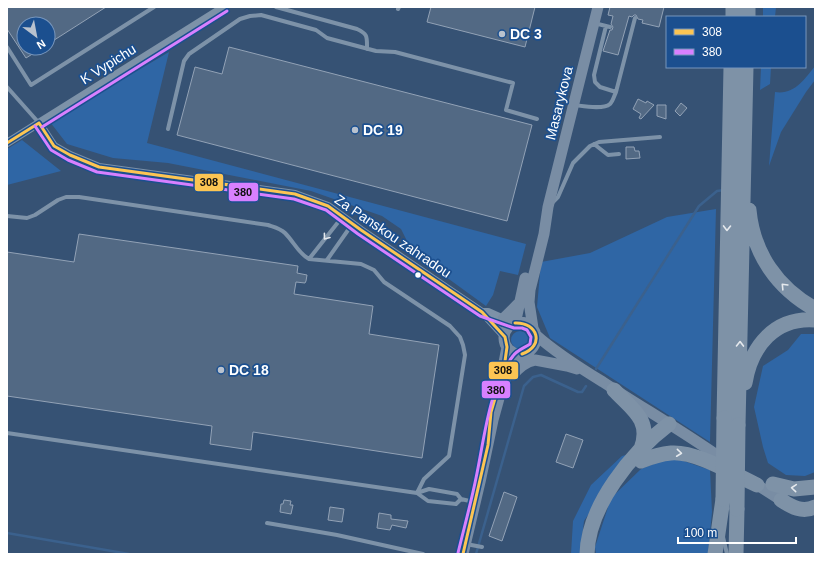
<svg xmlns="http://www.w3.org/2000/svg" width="822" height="561" font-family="Helvetica,sans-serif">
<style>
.green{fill:#2f66a5}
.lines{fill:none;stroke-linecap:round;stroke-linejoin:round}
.stream{stroke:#3b618d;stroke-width:2.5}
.building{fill:#526984;stroke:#92a2b6}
.service{stroke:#7d92a8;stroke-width:4}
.minor{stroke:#7d92a8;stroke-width:8}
.secondary{stroke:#798da4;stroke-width:11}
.motorway{stroke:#7e92a7;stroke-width:15}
.motorway-bridge{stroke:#7e92a7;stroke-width:15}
.bus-1-casing{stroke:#1b4f8f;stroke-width:6}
.bus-2-casing{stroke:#1b4f8f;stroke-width:6}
.bus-1{stroke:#fcc553;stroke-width:3}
.bus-2{stroke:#d880ff;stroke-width:3}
.oneway{stroke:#e5e9ed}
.oneway2{stroke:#e5e9ee}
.poi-dot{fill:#b9c2ce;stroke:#1b4f8f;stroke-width:1.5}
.bus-dot{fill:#fff;stroke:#1b4f8f;stroke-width:1.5}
.labels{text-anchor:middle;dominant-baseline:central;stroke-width:3.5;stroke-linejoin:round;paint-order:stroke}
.poi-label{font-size:14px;font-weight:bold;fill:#fff;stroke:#1b4f8f;text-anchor:start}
.street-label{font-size:14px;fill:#fff;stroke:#1b4f8f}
.line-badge{stroke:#1b4f8f;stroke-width:1.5}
.pale-badge-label{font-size:11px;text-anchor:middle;font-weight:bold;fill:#111}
</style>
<rect width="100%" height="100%" fill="#365274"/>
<path class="green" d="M763 7H776L775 17H763Z
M169 52 147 143 526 244 518 275 500 271 493 295 486 306 413 253 401 229 382 216 311 191 168 163 113 158 67 144 50 122Z
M815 66V80L806 92 781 132 769 166 775 92C794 95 804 80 815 66Z
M761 67H771L770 84 760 90Z
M22 140 61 171 7 185V149Z
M716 209 710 442 550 338 537 307 541 262 590 253 667 217Z
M511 340a9 9 0 1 1 18 0a9 9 0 1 1-18 0Z
M801 334H815V472L805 476 786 475 768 463 763 447 754 407 763 366 788 350Z
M629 454 584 521 580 554H571L573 521 591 485 622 456Z
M672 457 710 470 712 512 708 554H596L595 547 611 498 641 469Z"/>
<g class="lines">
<path class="stream" d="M596 369 699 206 717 191 724 190
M7 533 129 554
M476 554 524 386 533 377 541 375 578 392H582L586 386"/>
</g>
<path class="building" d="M7 7H106L48 44V24H24V48H42L26 58 7 29Z
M431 7H535L525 47 427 22Z
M610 7H664L659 27 642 23 643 20 638 19 636 15H634L632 17 629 16 618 55 603 51 610 30H612L613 27 611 24 613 16 608 15Z
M229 47 532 125 507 221 177 135 195 67 222 74Z
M638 99 646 103 647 101 654 105 641 119 639 118 641 114 633 109Z
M681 103 687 108 680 116 675 111Z
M657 105H666V119L657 116Z
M626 147H634L635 151H639L640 158 626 159Z
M79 234 298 266 297 273 307 275 306 281 305 283 296 282 294 294 373 306 369 334 439 345 422 458 253 432 251 450 210 444 212 426 7 396V252L74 262Z
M566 434 583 440 573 468 556 462Z
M504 492 517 497 502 541 489 536Z
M284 500 291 501 290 505H293L291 514 280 512 281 504H283Z
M330 507 344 509 342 522 328 520Z
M379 513 391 515V519L408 521 406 528 392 525 390 530 377 528Z"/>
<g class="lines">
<path class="service" d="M276 7 357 29C368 34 367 37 367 49
M398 9 399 7
M594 23 610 27
M606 26 594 75 595 82 600 87 616 92
M7 47 31 85 154 7
M7 87 39 123
M574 105C583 106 603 110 610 104 613 101 614 96 616 92L635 18
M168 129 184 61 189 54 240 19 250 16 261 15 316 30 327 38 376 51 395 52 513 83 506 110 537 119
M594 144 608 155 619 154
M553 202 558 197 573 163 590 146 599 142 660 137
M7 216 27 218 35 215 58 200 66 197H79L268 225C274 227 280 228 285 233 294 242 298 253 309 259L361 264 374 270 384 282 450 326 460 337 463 345 465 355 449 456 424 479 417 493
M309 259 343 216
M327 260 353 223
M7 433 417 493 429 489 457 494 461 499 474 502
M417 493 428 501 456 504 461 499
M267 523 337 535 423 554
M723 537 727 554
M466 544 482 547"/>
<path class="minor" d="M39 123 54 146 70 155 99 167 295 194 328 206 361 230 482 312 505 337
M7 143 224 7
M482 312H488L508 321"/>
<path class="secondary" d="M503 319 518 304
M514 322 517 315 525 278
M504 338a16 16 0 1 1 32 0a16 16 0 1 1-32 0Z
M533 328 529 302 530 290 544 234 548 207 598 7
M536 335C556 353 580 368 603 382 644 409 688 434 728 463
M513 375C519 367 525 362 535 360L567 366 577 369
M501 378 507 347
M751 481 781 500
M463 554 480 482 493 420 501 391 508 373 522 354"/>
<path class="motorway" d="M733 17V7
M748 17V7
M749 210C753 253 777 288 815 309
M745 383C751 346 775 317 815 320
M614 390C632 409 652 420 641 449
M724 418 731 67
M738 425 746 67
M641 461C651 457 660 454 671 453 696 451 733 474 757 485
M773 484 794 489 815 487
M781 500C792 507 802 513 815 507
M587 554C588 506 632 452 669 424
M715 554 723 499
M736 554 737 509"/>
<path class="motorway-bridge" d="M723 499 724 418
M737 509 738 425"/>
<g class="bus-1-casing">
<path id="bus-1" d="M39 123 54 146 70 155 99 167 295 194 328 206 361 230 482 312 505 337 507 347 504 368 491 412 488 445 463 554
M7 143 39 123
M515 323C538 322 545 346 522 354"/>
</g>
<g class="bus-2-casing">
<path id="bus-2" d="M35 126 51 150 68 160 97 172 294 199 326 210 358 234 480 316 514 328H522L527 330 531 337 530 344C524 348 517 350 513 356 489 386 484 441 476 478 471 503 464 528 458 553
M42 127 227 11"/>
</g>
<use href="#bus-1" class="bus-1"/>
<use href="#bus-2" class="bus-2"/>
</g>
<defs><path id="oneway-chevron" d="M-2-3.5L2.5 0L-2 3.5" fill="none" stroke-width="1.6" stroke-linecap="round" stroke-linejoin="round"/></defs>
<g class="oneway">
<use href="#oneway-chevron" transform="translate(727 228) rotate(91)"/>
<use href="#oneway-chevron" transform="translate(784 286) rotate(-134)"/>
<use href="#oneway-chevron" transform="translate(740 344) rotate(-89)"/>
<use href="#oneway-chevron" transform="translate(679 453) rotate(6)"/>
<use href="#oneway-chevron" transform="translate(794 488) rotate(-175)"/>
</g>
<use class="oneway2" href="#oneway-chevron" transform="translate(326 237) rotate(127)"/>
<g class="poi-dot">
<circle cx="502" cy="34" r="4"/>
<circle cx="355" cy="130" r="4"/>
<circle cx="221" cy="370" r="4"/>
</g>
<circle class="bus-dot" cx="418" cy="275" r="3.5"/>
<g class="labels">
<g class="poi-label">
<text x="510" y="34">DC 3</text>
<text x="363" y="130">DC 19</text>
<text x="229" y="370">DC 18</text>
</g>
<g class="street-label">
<text transform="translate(108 64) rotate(-32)">K Vypichu</text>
<text transform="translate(559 103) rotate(-76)">Masarykova</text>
<text transform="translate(393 236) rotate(34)">Za Panskou zahradou</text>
</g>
</g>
<g class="line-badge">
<rect x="194" y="173" width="30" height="19" rx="4" fill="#fcc553"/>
<rect x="228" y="182" width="31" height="20" rx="4" fill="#d880ff"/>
<rect x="488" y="361" width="31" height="19" rx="4" fill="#fcc553"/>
<rect x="481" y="380" width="30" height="19" rx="4" fill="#d880ff"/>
</g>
<g class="pale-badge-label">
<text x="209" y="186">308</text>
<text x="243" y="196">380</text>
<text x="503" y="374">308</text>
<text x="496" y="394">380</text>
</g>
<rect width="822" height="561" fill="none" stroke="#ffffff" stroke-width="16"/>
<rect x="666" y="16" width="140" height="52" fill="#1b4f8f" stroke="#7695bc"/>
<rect x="674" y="29" width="20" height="6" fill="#fcc553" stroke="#7695bc"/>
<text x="702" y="36" font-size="12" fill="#ffffff">308</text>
<rect x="674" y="49" width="20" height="6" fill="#d880ff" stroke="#7695bc"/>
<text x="702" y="56" font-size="12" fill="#ffffff">380</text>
<g transform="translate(36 36) rotate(148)"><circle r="19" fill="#1b4f8f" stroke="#7695bc"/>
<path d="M0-3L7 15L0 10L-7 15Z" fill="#b9c2ce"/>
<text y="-6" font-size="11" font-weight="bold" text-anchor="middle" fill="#ffffff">N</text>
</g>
<path d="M678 537v6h118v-6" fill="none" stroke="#ffffff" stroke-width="2"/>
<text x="684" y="537" font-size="12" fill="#ffffff" stroke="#1b4f8f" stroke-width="3" paint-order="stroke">100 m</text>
</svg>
